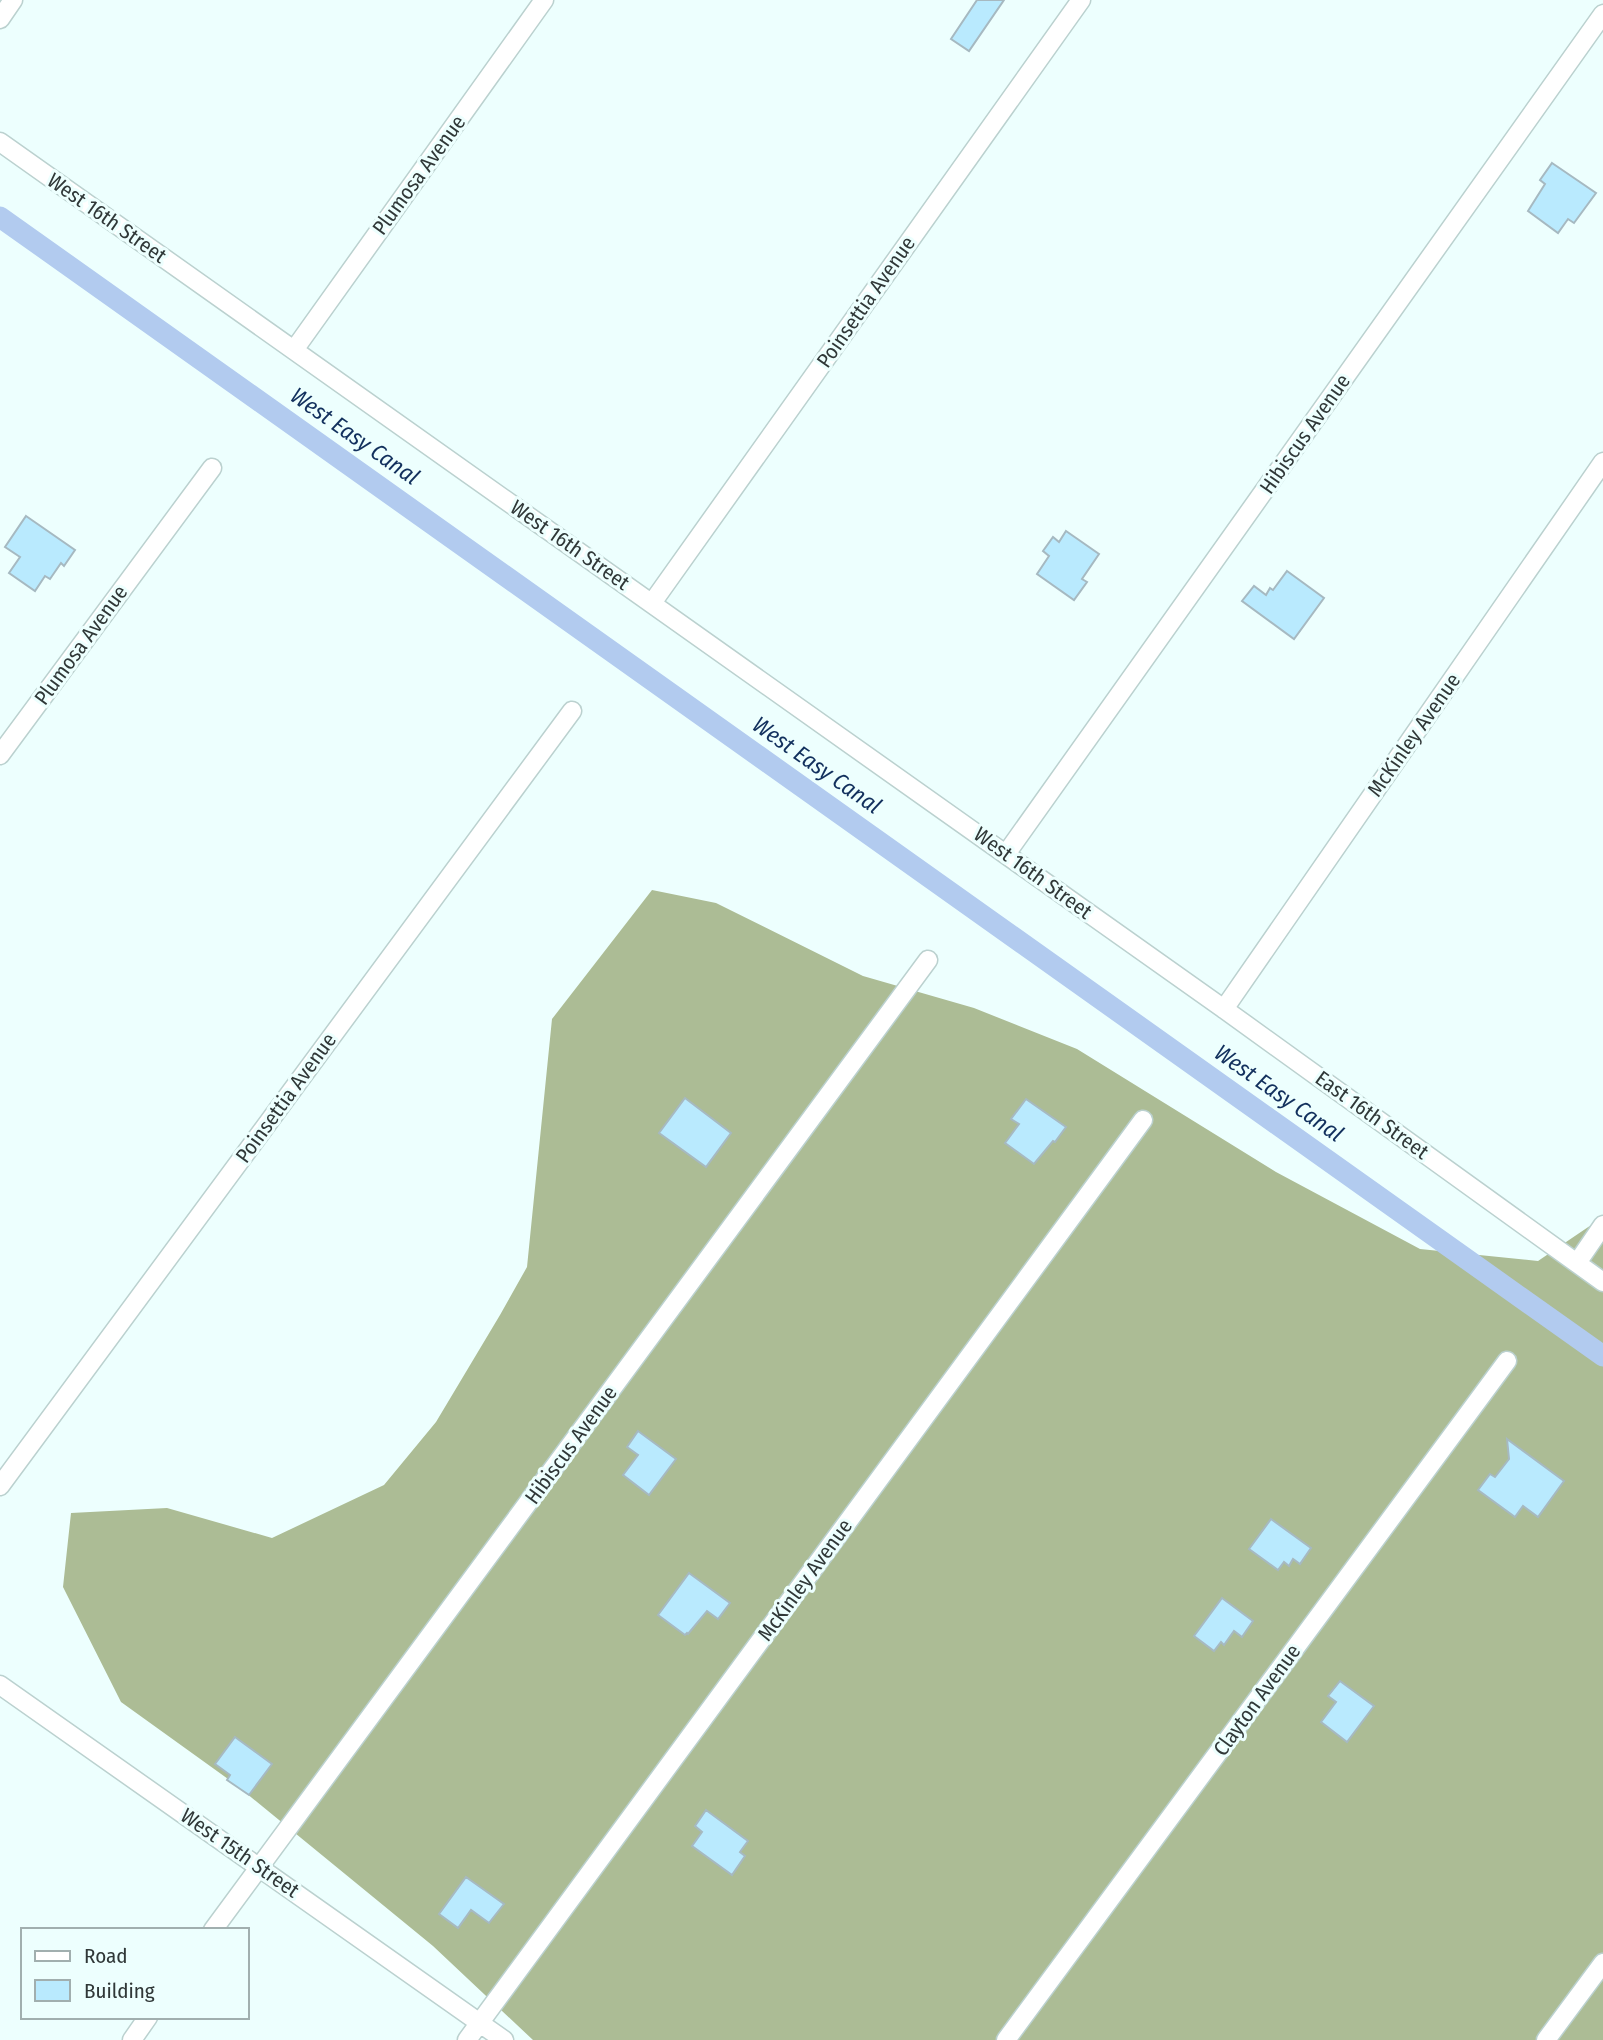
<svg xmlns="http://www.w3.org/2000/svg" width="1603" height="2040" font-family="'Fira Sans Condensed',sans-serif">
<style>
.forest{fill:#acbc95}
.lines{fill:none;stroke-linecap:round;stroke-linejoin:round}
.canal{stroke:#b2cbef;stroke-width:21}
.building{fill:#b9eafe;stroke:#a6b9c1;stroke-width:2}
.street-casing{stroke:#bbd1cf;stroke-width:21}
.street{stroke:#fff;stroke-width:18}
.labels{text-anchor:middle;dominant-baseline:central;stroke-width:6;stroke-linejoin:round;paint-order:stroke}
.street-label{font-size:21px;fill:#303838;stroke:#edfffe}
.water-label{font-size:23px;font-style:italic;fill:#12305d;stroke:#edfffe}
</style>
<rect width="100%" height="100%" fill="#edfffe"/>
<path class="forest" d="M652 890 716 903 863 976 974 1008 1077 1049 1276 1172 1420 1249 1538 1261 1603 1217V2040H533L433 1946 235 1784 121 1702 63 1587 71 1513 167 1508 272 1538 384 1485 436 1422 500 1315 527 1267 552 1019Z"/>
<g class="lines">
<path class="canal" d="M0 217 1603 1356"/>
</g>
<path class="building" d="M977 0H1004L969 51 951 39Z
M1552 163 1596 193 1574 223 1568 219 1558 233 1528 211 1545 184 1540 180Z
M26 516 75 550 64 566 61 563 50 579 45 576 35 591 9 573 20 557 5 547Z
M1066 531 1099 554 1082 579 1087 582 1074 600 1037 574 1049 556 1043 551 1053 537 1059 542Z
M1287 571 1324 598 1294 639 1242 601 1254 586 1266 595 1270 588 1273 590Z
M685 1098 731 1133 706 1167 659 1133Z
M1026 1099 1066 1127 1055 1142 1053 1141 1034 1164 1005 1143 1019 1124 1011 1119Z
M638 1431 676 1459 649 1495 623 1475 638 1455 627 1447Z
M1507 1439 1564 1481 1538 1517 1523 1506 1515 1517 1478 1490 1490 1474 1495 1477 1509 1459Z
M1271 1519 1311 1548 1300 1564 1293 1559 1289 1566 1284 1562 1278 1570 1249 1549Z
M689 1573 730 1603 718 1619 707 1611 688 1634 687 1633 685 1635 658 1615Z
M1222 1598 1253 1621 1242 1637 1234 1631 1224 1645 1221 1642 1214 1651 1194 1636Z
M1340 1681 1374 1706 1347 1742 1321 1722 1336 1702 1328 1696Z
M235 1737 272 1764 249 1795 227 1780 230 1775 215 1764Z
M706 1810 748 1841 740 1852 745 1856 732 1875 692 1846 702 1832 695 1826Z
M466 1877 504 1904 489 1923 471 1910 458 1928 439 1914Z"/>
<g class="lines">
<g class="street-casing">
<path id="street" d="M0 19 13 0
M0 142 1224 1009 1603 1282
M294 350 544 0
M652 603 1081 0
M0 755 212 468
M1006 854 1603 14
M1224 1009 1603 462
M1577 1263 1603 1225
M0 1486 572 711
M0 1685 504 2040
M213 1930 928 960
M132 2040 148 2017
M467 2040 1143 1120
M1006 2040 1507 1361
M1546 2040 1603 1963"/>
</g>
<use href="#street" class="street"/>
</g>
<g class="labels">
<g class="street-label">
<text transform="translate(419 175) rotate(-54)">Plumosa Avenue</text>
<text transform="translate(107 218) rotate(35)">West 16th Street</text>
<text transform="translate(866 302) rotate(-55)">Poinsettia Avenue</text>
<text transform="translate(1305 434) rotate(-55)">Hibiscus Avenue</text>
<text transform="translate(570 545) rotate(35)">West 16th Street</text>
<text transform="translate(81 645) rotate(-54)">Plumosa Avenue</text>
<text transform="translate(1414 735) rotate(-55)">McKinley Avenue</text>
<text transform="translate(1033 873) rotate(36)">West 16th Street</text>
<text transform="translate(286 1098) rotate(-54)">Poinsettia Avenue</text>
<text transform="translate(1372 1115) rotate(36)">East 16th Street</text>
<text transform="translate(571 1445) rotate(-54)">Hibiscus Avenue</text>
<text transform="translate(805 1580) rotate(-54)">McKinley Avenue</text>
<text transform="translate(1257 1700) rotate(-54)">Clayton Avenue</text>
<text transform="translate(240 1853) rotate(35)">West 15th Street</text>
</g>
<g class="water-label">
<text transform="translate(355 436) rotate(35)">West Easy Canal</text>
<text transform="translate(817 765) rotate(35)">West Easy Canal</text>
<text transform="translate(1279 1093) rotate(35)">West Easy Canal</text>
</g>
</g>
<rect x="21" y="1928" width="228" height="91" fill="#edfffe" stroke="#a1afaf" stroke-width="2"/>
<rect x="35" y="1951" width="35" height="10" fill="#ffffff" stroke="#a1afaf" stroke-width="2"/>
<text x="84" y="1963" font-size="21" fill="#303838">Road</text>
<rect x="35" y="1980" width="35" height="21" fill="#b9eafe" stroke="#a1afaf" stroke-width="2"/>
<text x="84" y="1998" font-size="21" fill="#303838">Building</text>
</svg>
